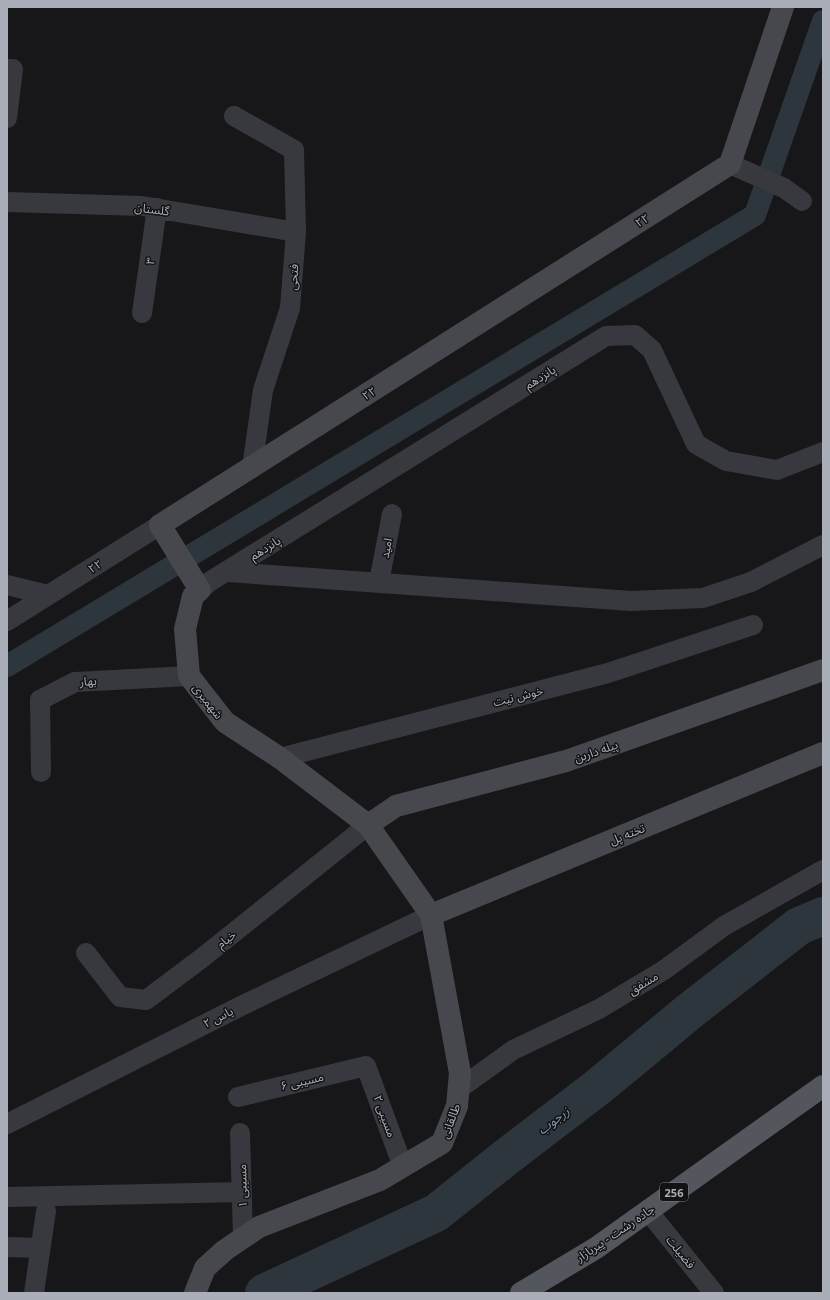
<svg xmlns="http://www.w3.org/2000/svg" width="830" height="1300" font-family="'Noto Sans','Noto Sans Arabic',sans-serif">
<style>
.lines{fill:none;stroke-linecap:round;stroke-linejoin:round}
.canal{stroke:#2d363c;stroke-width:22}
.river{stroke:#2d363c;stroke-width:38}
.minor{stroke:#38393e;stroke-width:20}
.secondary{stroke:#46484e;stroke-width:22}
.primary{stroke:#54565d;stroke-width:22}
.labels{text-anchor:middle;dominant-baseline:central;stroke-width:3;stroke-linejoin:round;paint-order:stroke}
.shield{fill:#121214;stroke:#7c7f87;stroke-width:1}
.shield-label{font-size:11px;font-weight:bold;fill:#aaaeb8}
.street-label{font-size:12px;fill:#aaaeb8;stroke:#121214}
.water-label{font-size:13px;font-style:italic;fill:#829bb2;stroke:#121214}
</style>
<rect width="100%" height="100%" fill="#171719"/>
<g class="lines">
<path class="canal" d="M7 666 755 215 823 21"/>
<path class="river" d="M264 1293 436 1213 505 1158 598 1087 691 1010 799 926 823 916"/>
<path class="minor" d="M7 69H13L7 118
M234 116 294 150 296 232 290 308 263 390 252 468
M730 164 784 188 802 201
M7 202 142 206 296 232
M142 313 157 208
M228 572 631 601 703 598 751 582 823 545
M379 582 392 514
M7 585 48 595
M200 590 209 582 606 336 635 335 652 350 696 444 726 461 777 470 823 452
M7 621 160 525
M280 758 608 673 753 625
M41 772 40 700 75 682 189 676
M86 953 120 997 146 1000 202 958 368 825
M459 1089 513 1050 599 1009 664 970 724 926 823 870
M238 1097 366 1066 403 1167
M7 1124 241 1006 431 915
M240 1133 243 1238
M7 1197 242 1192
M648 1211 714 1293
M7 1247 40 1248
M34 1293 46 1211"/>
<path class="secondary" d="M368 825 396 806 566 761 823 670
M431 915 823 753
M195 1293 205 1268 225 1250 259 1227 380 1180 442 1143 457 1106 460 1073 431 915 368 825 280 758 225 722 189 676 185 629 193 596 200 590 160 525 730 164 783 7"/>
<path class="primary" d="M521 1293 596 1248 823 1086"/>
</g>
<g class="labels">
<rect class="shield" x="660" y="1183" width="28" height="18" rx="3"/>
<g class="shield-label">
<text x="674" y="1192">256</text>
</g>
<g class="street-label">
<text transform="translate(152 209) rotate(7)">گلستان</text>
<text transform="translate(642 220) rotate(-32)">۲۲</text>
<text transform="translate(150 261) rotate(-82)">۳</text>
<text transform="translate(293 277) rotate(-86)">فتحی</text>
<text transform="translate(540 377) rotate(-32)">پانزدهم</text>
<text transform="translate(369 393) rotate(-32)">۲۲</text>
<text transform="translate(265 548) rotate(-32)">پانزدهم</text>
<text transform="translate(386 548) rotate(-79)">امید</text>
<text transform="translate(95 566) rotate(-32)">۲۲</text>
<text transform="translate(88 681) rotate(-4)">بهار</text>
<text transform="translate(518 696) rotate(-14)">خوش نیت</text>
<text transform="translate(208 701) rotate(52)">شهمیری</text>
<text transform="translate(596 751) rotate(-19)">پیله داربن</text>
<text transform="translate(627 834) rotate(-22)">تخته پل</text>
<text transform="translate(226 939) rotate(-39)">خیام</text>
<text transform="translate(643 983) rotate(-31)">مشفق</text>
<text transform="translate(218 1017) rotate(-27)">یاس ۲</text>
<text transform="translate(302 1081) rotate(-13)">مسیبی ۶</text>
<text transform="translate(385 1116) rotate(70)">مسیبی ۲</text>
<text transform="translate(450 1121) rotate(-70)">طالقانی</text>
<text transform="translate(242 1186) rotate(-91)">مسیبی ۱</text>
<text transform="translate(615 1233) rotate(-34)">جاده رشت - پیربازار</text>
<text transform="translate(681 1252) rotate(51)">فضیلت</text>
</g>
<g class="water-label">
<text transform="translate(553 1120) rotate(-38)">زرجوب</text>
</g>
</g>
<rect width="830" height="1300" fill="none" stroke="#aaaeb8" stroke-width="16"/>
</svg>
